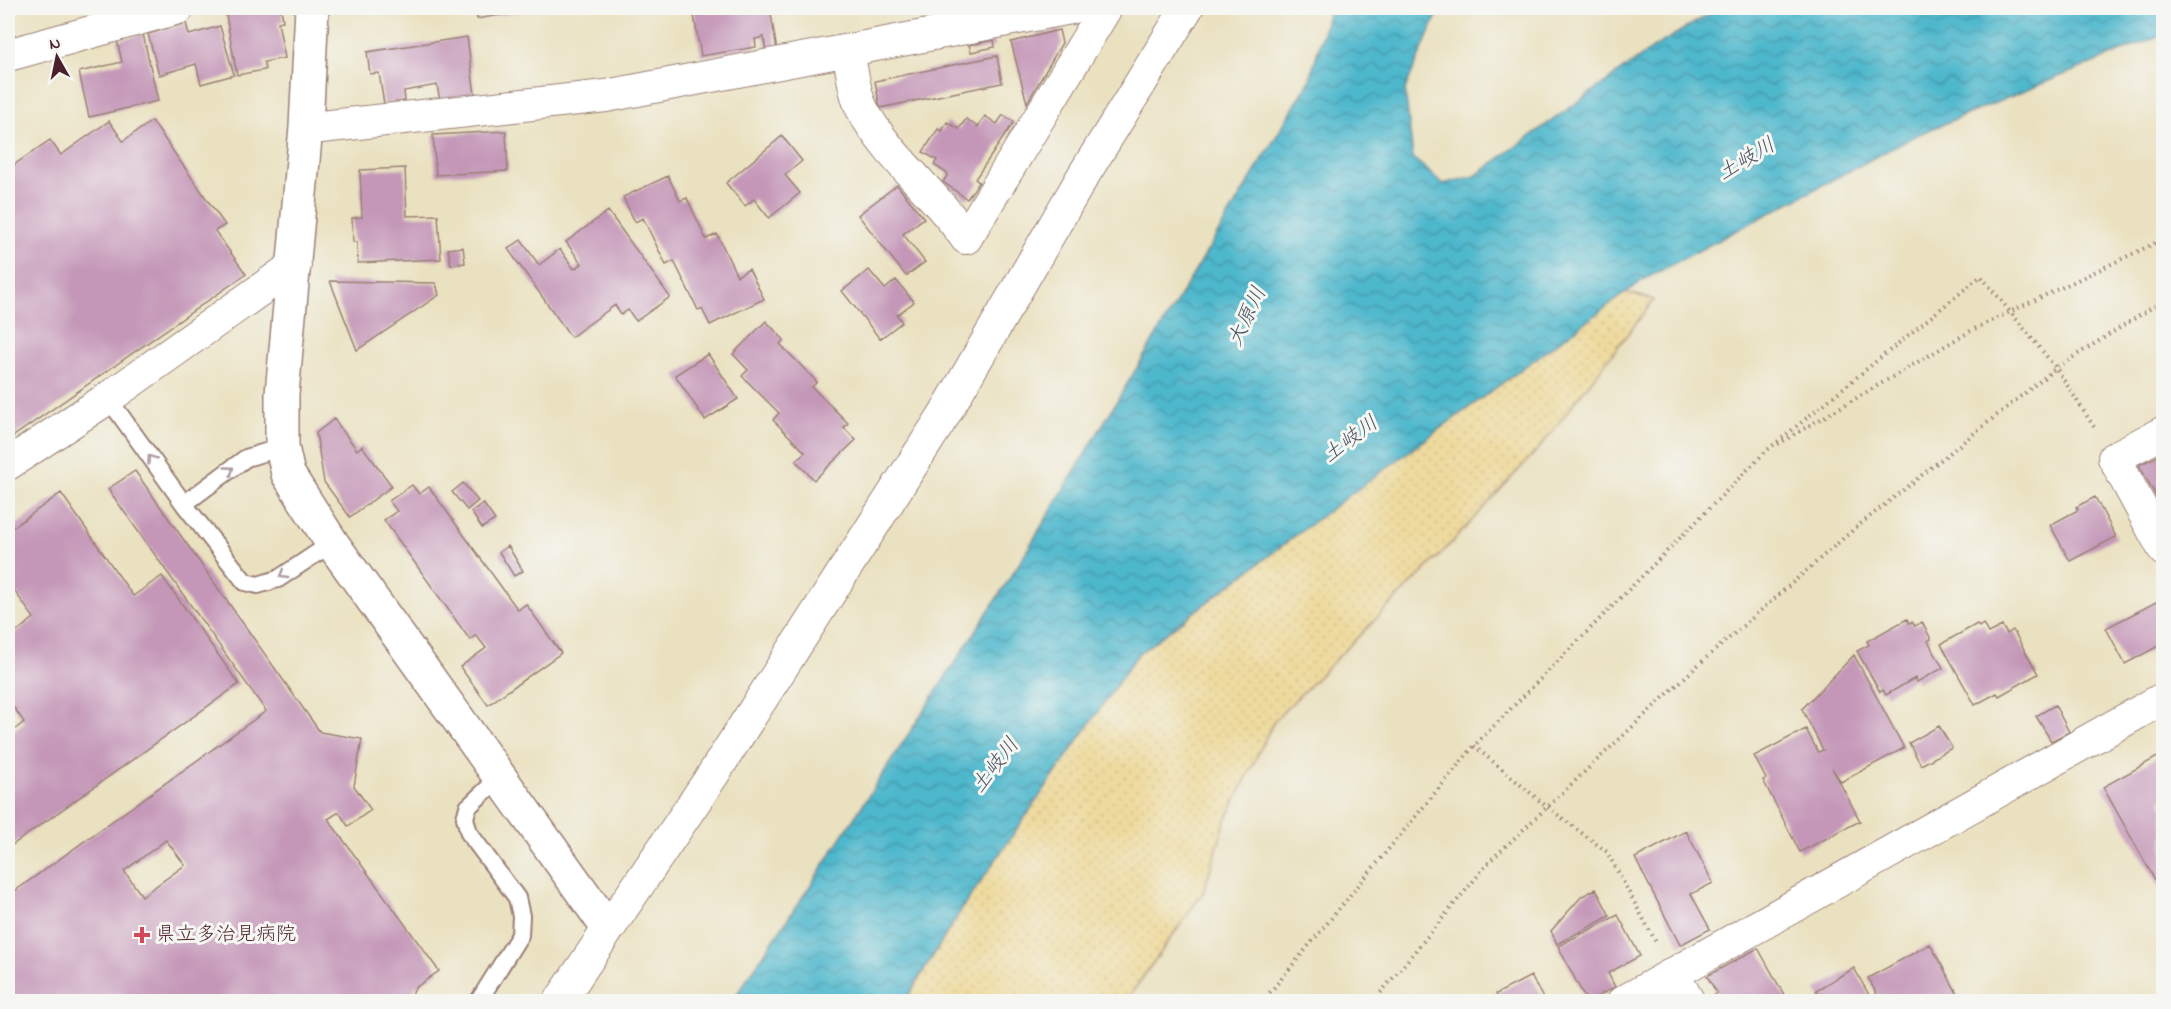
<svg xmlns="http://www.w3.org/2000/svg" width="2171" height="1009" font-family="'Indie Flower','Klee One',sans-serif">
<style>
.sand{fill:url(#sand-dots);stroke:#9c7c64;stroke-width:1.5}
.water{fill:url(#water-waves);stroke:#4c6b7c;stroke-width:1.5}
.building{fill:#c497b8;fill-rule:evenodd}
.lines{fill:none;stroke-linecap:round;stroke-linejoin:round}
.lane-casing{stroke:#9a8076;stroke-width:20}
.street-casing{stroke:#9a8076;stroke-width:34}
.secondary-casing{stroke:#9a8076;stroke-width:36}
.path{stroke:#9a8076;stroke-width:4;stroke-dasharray:1.5 4.5;stroke-linecap:butt}
.lane{stroke:#fff;stroke-width:16}
.street{stroke:#fff;stroke-width:32}
.secondary{stroke:#fff;stroke-width:33}
.oneway{stroke:#ae9aa0}
.poi-dot{fill:#d1495b;stroke:#f6f6f2;stroke-width:2}
.labels{text-anchor:middle;dominant-baseline:central;stroke-width:6;stroke-linejoin:round;paint-order:stroke}
.poi-label{font-size:20px;fill:#4a1f2b;stroke:#f6f6f2;text-anchor:start}
.water-label{font-size:21px;font-style:italic;fill:#4b5463;stroke:#f6f6f2}
</style>
<defs>
<pattern id="sand-dots" width="8" height="8" patternUnits="userSpaceOnUse" patternTransform="scale(1.5)"><rect width="8" height="8" fill="#eeda9e"/><path d="M2 2h.1M6 6h.1" fill="none" stroke="#cebb88" stroke-width="1.8" stroke-linecap="round"/></pattern>
<pattern id="water-waves" width="16" height="10" patternUnits="userSpaceOnUse" patternTransform="scale(1.5)"><rect width="16" height="10" fill="#4eb7cc"/><path d="M0 5q4-4 8 0t8 0" fill="none" stroke="#4394a6"/></pattern>
</defs>
<rect width="100%" height="100%" fill="#f6f6f2"/>
<filter id="ink" filterUnits="userSpaceOnUse"><feTurbulence type="fractalNoise" baseFrequency=".0167" numOctaves="2"/><feDisplacementMap in="SourceGraphic" scale="12" xChannelSelector="R" yChannelSelector="G"/><feConvolveMatrix kernelMatrix="1 2 1 2 8 2 1 2 1" color-interpolation-filters="sRGB"/></filter>
<filter id="wash" filterUnits="userSpaceOnUse"><feTurbulence type="fractalNoise" baseFrequency=".008" numOctaves="4" result="noise"/><feDisplacementMap in="SourceGraphic" scale="24" xChannelSelector="R" yChannelSelector="G"/><feGaussianBlur stdDeviation="1.35" result="paint"/><feColorMatrix in="noise" values="0 0 0 0 0 0 0 0 0 0 0 0 0 0 0 0 0 1.4 0 .05"/><feComposite in="paint" operator="in"/></filter>
<g filter="url(#wash)">
<rect width="100%" height="100%" fill="#eae1c0"/>
<path class="sand" d="M1626 292 1654 300 1540 447 1441 554 1274 721 1226 820 1203 893 1126 1001 905 1002 961 910 1137 655 1340 502Z"/>
<path class="water" d="M1330 8H1440L1405 89 1413 158 1443 184 1475 176 1653 48 1719 8H2163L2164 34 1919 134 1643 280 1340 502 1137 655 961 910 905 1001H732L810 886 1017 567 1309 82Z"/>
<g id="blocks">
<path class="building" d="M239 8H281L283 21 278 22 285 58 264 62 265 70 237 75 225 10Z
M475 8H536V9L477 19Z
M708 8H770L777 51 766 53 764 37 755 39 756 47 701 56 693 10Z
M186 23 189 35 220 26 234 75 201 84 196 64 159 75 148 34Z
M1059 30 1062 43 1027 103 1011 42Z
M143 34 158 101 89 117 79 72 122 62 117 40Z
M467 37 475 95 440 101 437 85 404 91 405 101 384 104 379 73 370 74 367 52Z
M994 40 995 47 971 52 969 45Z
M997 56 1002 83 880 108 875 81Z
M1003 115 1014 122 975 179 979 182 967 199 943 182 948 174 934 165 937 160 923 152 938 129 942 131 947 122 959 129 966 119 978 127 985 116 997 124Z
M109 121 123 141 152 121 225 225 215 231 246 274 8 440V169L50 140 61 155Z
M506 131 508 171 436 175 433 135Z
M782 136 802 161 785 175 800 193 769 218 754 199 745 206 726 183Z
M405 168 407 216 438 215 441 259 358 263 357 242H353L352 218 362 217 360 170Z
M668 176 680 201 687 198 706 239 717 234 737 276 749 269 764 299 710 325 702 309 698 310 674 261 666 265 643 218 635 222 623 197Z
M897 185 924 218 903 234 925 262 906 276 858 215Z
M608 211 670 297 636 321 628 310 621 315 615 305 571 337 508 249 521 240 539 265 560 249 574 269 582 264 566 242Z
M463 247 465 263 451 265 448 249Z
M869 270 885 289 896 280 914 302 897 315 902 322 880 339 842 291Z
M330 281 436 283 439 295 357 350Z
M766 321 784 340 780 344 817 382 812 387 848 423 844 428 856 440 814 480 796 461 805 452 773 420 779 413 742 376 748 370 733 354Z
M708 354 738 399 705 420 675 375Z
M334 419 357 450 362 446 392 486 350 517 324 482 316 433Z
M2164 453V510L2139 465Z
M135 471 320 732 362 739 354 786 371 810 348 826 339 812 328 819 439 971 415 988 409 1002H17L9 990 8 991V896L266 711 108 489ZM166 840 185 865 142 896 124 871Z
M463 483 478 501 467 510 452 492Z
M412 485 419 494 429 487 518 610 526 604 561 653 488 705 460 667 486 648 476 635 470 640 384 520 397 511 389 501Z
M61 493 133 596 162 576 239 684 8 848V735L24 722 8 699V638L34 618 8 582V531Z
M2095 497 2116 537 2070 561 2050 525 2078 510 2076 507Z
M483 503 495 520 482 528 471 512Z
M508 546 523 571 514 576 499 552Z
M2158 601 2164 612V643L2125 664 2106 628Z
M1907 619 1909 623 1912 622 1915 626 1922 622 1931 639 1928 641 1943 668 1917 682 1915 678 1886 695 1883 690 1880 692 1857 651 1869 645 1867 641Z
M1977 624 1979 627 1983 624 1988 633 2002 626 2007 634 2013 630 2038 674 1999 696 1997 693 1975 705 1941 644Z
M1854 655 1904 748 1841 782 1832 768 1860 821 1800 852 1763 780 1766 779 1754 756 1806 729 1818 752 1823 750 1802 709Z
M2055 705 2069 732 2051 741 2036 716Z
M1939 726 1952 748 1921 765 1909 743Z
M2161 755 2164 759V799L2160 801 2164 807V884L2159 887 2103 787Z
M1686 831 1713 883 1691 894 1710 929 1680 945 1635 858Z
M1596 889 1610 916 1557 944 1551 931 1582 896Z
M1618 915 1640 956 1608 973 1615 987 1587 1002 1558 946Z
M1930 944 1962 1002H1881L1868 978Z
M1758 948 1788 1002H1715L1712 996 1717 993 1707 976Z
M1854 968 1873 1002H1823L1816 990Z
M1531 976 1544 1000 1492 1002 1498 998 1496 994Z"/>
</g>
</g>
<g filter="url(#ink)">
<use href="#blocks" fill-opacity="0" stroke="#9a8076" stroke-width="1.5"/>
<g class="lines">
<g class="lane-casing">
<path id="lane" d="M108 398 184 504 245 582 258 585 278 579 332 543
M184 504 246 458 282 447
M478 1002 520 935 521 916 517 898 469 833 465 818 468 807 500 777"/>
</g>
<g class="street-casing">
<path id="street" d="M848 51C852 68 854 94 862 109 889 159 935 192 966 238L1106 8
M8 55 178 8
M306 127H321L606 96 1071 8
M2164 432 2114 458 2164 550
M8 464 108 398 295 265
M1673 974 1689 1002
M559 1002 712 776 944 415 1083 176 1187 8
M1623 1002 2164 698"/>
</g>
<g class="secondary-casing">
<path id="secondary" d="M312 8 306 127 282 394V447L288 474 332 543 608 928"/>
</g>
<path class="path" d="M1778 444 1974 329 2164 239
M1474 746 1546 806 1607 852 1657 944
M1262 1002 1474 746 1766 451 1981 276 2056 368 2096 430
M1373 1002 1490 861 1697 666 1853 530 2056 368 2164 300"/>
<use href="#lane" class="lane"/>
<use href="#street" class="street"/>
<use href="#secondary" class="secondary"/>
</g>
<defs><path id="oneway-chevron" d="M-2-3.5L2.5 0L-2 3.5" fill="none" stroke-width="1.6" stroke-linecap="round" stroke-linejoin="round" transform="scale(1.5)"/></defs>
<g class="oneway">
<use href="#oneway-chevron" transform="translate(151 459) rotate(-126)"/>
<use href="#oneway-chevron" transform="translate(230 470) rotate(-36)"/>
<use href="#oneway-chevron" transform="translate(283 575) rotate(149)"/>
</g>
</g>
<path class="poi-dot" d="M139 926h6v6h6v6h-6v6h-6v-6h-6v-6h6z"/>
<g class="labels">
<g class="poi-label">
<text x="156" y="935">県立多治見病院</text>
</g>
<g class="water-label">
<text transform="translate(1747 160) rotate(-31)">土岐川</text>
<text transform="translate(1248 317) rotate(-65)">大原川</text>
<text transform="translate(1351 440) rotate(-37)">土岐川</text>
<text transform="translate(996 766) rotate(-52)">土岐川</text>
</g>
</g>
<rect width="2171" height="1009" fill="none" stroke="#f6f6f2" stroke-width="30"/>
<g transform="translate(57 57) rotate(351)" stroke="#f6f6f2" stroke-width="4.5" paint-order="stroke">
<path d="M0-4.5L10 22L0 15L-10 22Z" fill="#4a1f2b"/>
<text y="-9" font-size="16" font-weight="bold" text-anchor="middle" fill="#4a1f2b">N</text>
</g>
</svg>
